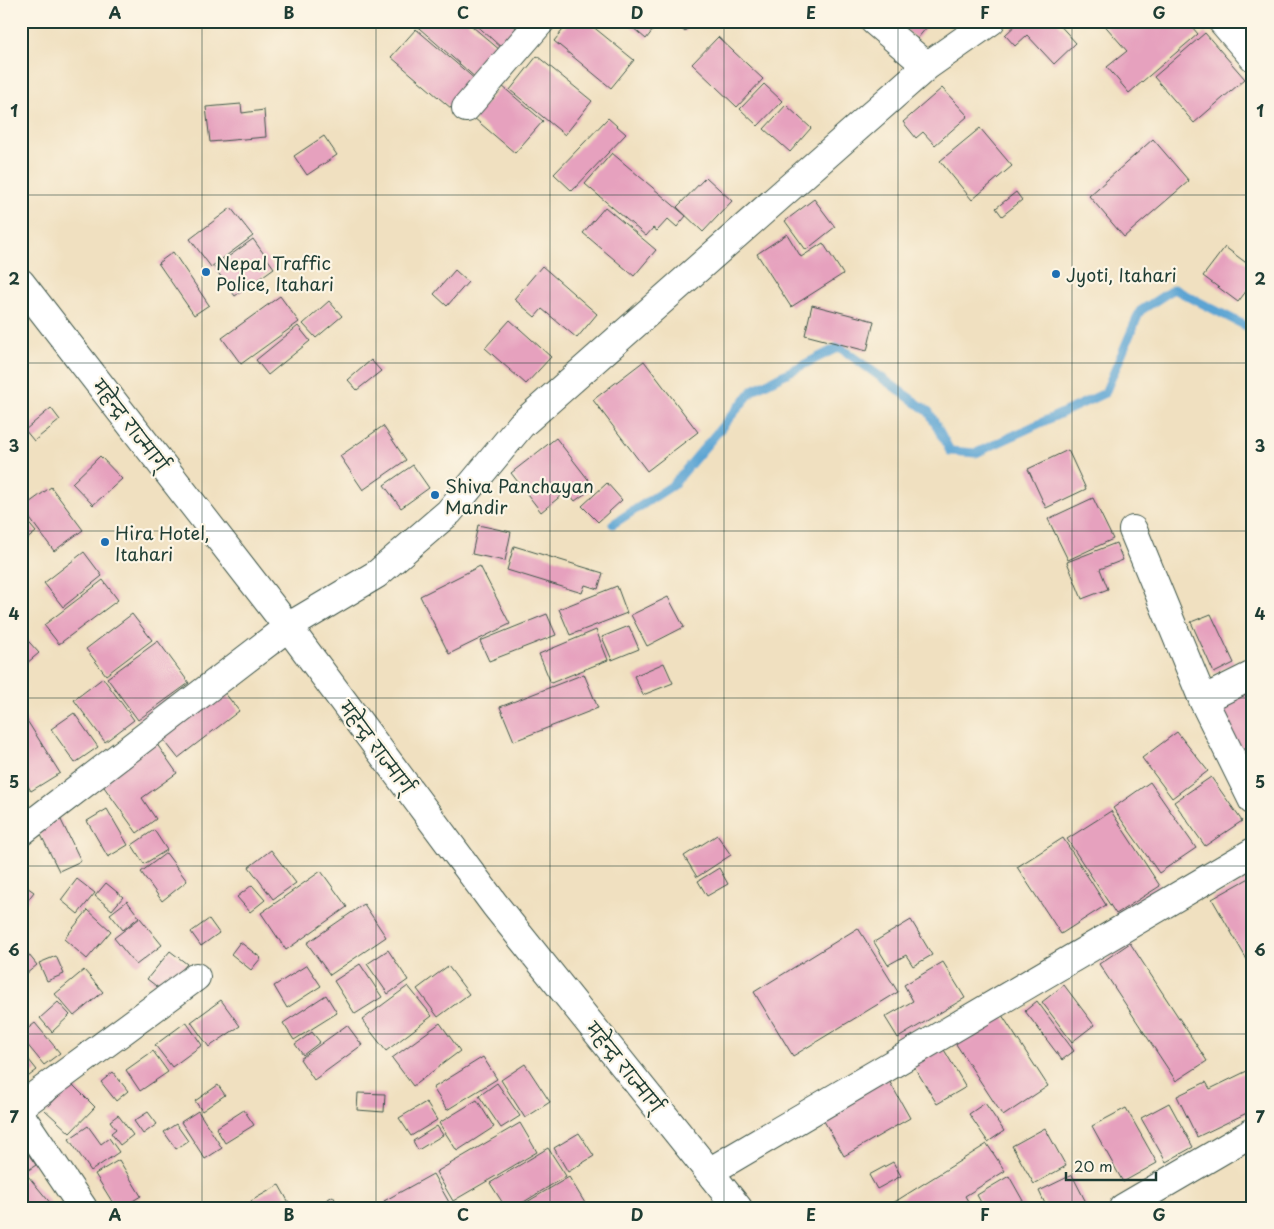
<svg xmlns="http://www.w3.org/2000/svg" width="1274" height="1229" font-family="'Playpen Sans','Playpen Sans Deva',sans-serif">
<style>
.lines{fill:none;stroke-linecap:round;stroke-linejoin:round}
.stream{stroke:#5ca4d3;stroke-width:9}
.building{fill:#e6a1be}
.minor-casing{stroke:#3e5549;stroke-width:30}
.trunk-casing{stroke:#3e5549;stroke-width:30}
.minor{stroke:#fff;stroke-width:28}
.trunk{stroke:#fff;stroke-width:28}
.grid{fill:none;stroke:#1f3d34;stroke-width:1;stroke-opacity:0.55}
.poi-dot{fill:#1f6fb2;stroke:#fcf5e5;stroke-width:2}
.labels{text-anchor:middle;dominant-baseline:central;stroke-width:4.5;stroke-linejoin:round;paint-order:stroke}
.poi-label{font-size:18px;fill:#1f3d34;stroke:#fcf5e5;text-anchor:start}
.street-label{font-size:18px;fill:#1f3d34;stroke:#fcf5e5}
.neatline{fill:none;stroke:#1f3d34;stroke-width:2}
.grid-label{font-size:16px;text-anchor:middle;font-weight:bold;fill:#1f3d34}
</style>
<rect width="100%" height="100%" fill="#fcf5e5"/>
<filter id="ink" filterUnits="userSpaceOnUse"><feTurbulence type="fractalNoise" baseFrequency=".02" numOctaves="2"/><feDisplacementMap in="SourceGraphic" scale="10" xChannelSelector="R" yChannelSelector="G"/><feConvolveMatrix kernelMatrix="1 2 1 2 8 2 1 2 1" color-interpolation-filters="sRGB"/></filter>
<filter id="wash" filterUnits="userSpaceOnUse"><feTurbulence type="fractalNoise" baseFrequency=".0096" numOctaves="4" result="noise"/><feDisplacementMap in="SourceGraphic" scale="20" xChannelSelector="R" yChannelSelector="G"/><feGaussianBlur stdDeviation="1.12" result="paint"/><feColorMatrix in="noise" values="0 0 0 0 0 0 0 0 0 0 0 0 0 0 0 0 0 1.4 0 .05"/><feComposite in="paint" operator="in"/></filter>
<g filter="url(#wash)">
<rect width="100%" height="100%" fill="#f0e0c0"/>
<g class="lines">
<path class="stream" d="M613 524 673 485 753 390 839 347 929 412 950 451 976 453 1105 393 1140 311 1174 289 1248 327 1253 334"/>
</g>
<g id="blocks">
<path class="building" d="M411 21H466L501 51 477 79Z
M472 21H510L519 31 503 49Z
M570 21H586L634 60 611 88 554 41Z
M625 21H660L646 39Z
M672 21H693L685 32Z
M896 21H932L917 39Z
M1020 21H1056L1076 43 1054 64 1027 35 1015 46 1005 35Z
M1101 21H1187L1198 34 1129 93 1107 67 1127 51Z
M416 29 476 80 452 109 391 57Z
M1205 33 1245 79 1194 123 1154 77Z
M718 37 763 79 737 107 692 64Z
M537 56 592 101 565 135 510 90Z
M764 84 782 101 758 126 740 109Z
M502 86 543 121 515 153 474 118Z
M942 88 968 116 935 145 923 132 916 138 903 122Z
M241 104 242 113 264 110 266 137 210 142 206 107Z
M786 105 811 128 790 152 764 129Z
M608 118 626 134 572 191 554 174Z
M980 128 1012 166 972 200 940 161Z
M324 136 337 155 307 175 294 156Z
M1153 139 1189 181 1124 237 1089 196Z
M612 153 686 216 677 227 668 219 657 231 653 228 646 236 585 184Z
M706 177 732 201 703 232 677 207Z
M1016 192 1022 200 1002 216 996 208Z
M814 199 835 227 806 250 785 221Z
M605 207 656 250 634 276 583 233Z
M231 208 253 236 211 267 190 239Z
M787 234 801 257 823 243 843 274 791 307 757 254Z
M253 239 274 268 235 296 214 267Z
M1225 247 1253 268V282L1238 302 1203 276Z
M173 252 209 305 194 315 158 263Z
M542 266 597 314 577 338 542 309 535 317 514 299Z
M455 270 468 282 447 306 434 294Z
M280 296 299 322 241 364 222 338Z
M329 301 342 316 316 338 303 324Z
M812 305 874 321 867 351 805 335Z
M510 320 551 357 526 384 485 348Z
M298 326 310 341 268 375 256 360Z
M371 360 381 371 357 390 348 380Z
M644 361 698 432 647 471 593 400Z
M51 408 60 420 34 441 25 430Z
M383 426 406 460 363 490 340 456Z
M556 438 594 487 575 501 567 491 541 512 511 473Z
M1068 450 1086 489 1046 508 1028 469Z
M100 456 122 479 93 505 72 483Z
M413 465 429 488 401 508 384 485Z
M607 483 622 500 598 522 582 506Z
M51 487 83 530 54 551 22 508Z
M1093 498 1113 539 1068 560 1048 519Z
M21 514 36 532 21 544Z
M478 525 511 532 505 561 472 554Z
M1116 543 1123 560 1100 569 1108 589 1082 599 1067 562Z
M514 546 603 573 598 589 585 585 582 593 507 570Z
M84 552 102 576 63 607 44 583Z
M480 566 510 624 449 654 420 596Z
M103 580 118 600 59 644 44 625Z
M617 586 627 613 570 635 559 609Z
M668 597 684 627 647 646 631 615Z
M132 614 152 640 106 675 86 649Z
M547 614 556 635 489 661 480 641Z
M1211 614 1234 663 1214 673 1191 622Z
M629 626 639 649 612 660 602 637Z
M596 630 608 660 551 683 539 654Z
M21 633 39 653 21 668Z
M158 641 189 683 138 720 107 678Z
M664 663 673 683 643 695 634 676Z
M584 674 598 708 514 741 500 707Z
M103 678 134 720 105 742 74 700Z
M221 688 239 711 178 758 160 735Z
M1253 688V785L1214 707Z
M21 711 60 773 31 791 21 775Z
M74 713 98 747 75 763 51 729Z
M1177 732 1208 771 1172 798 1142 758Z
M154 740 177 773 142 798 156 819 137 833 99 780Z
M1211 777 1242 821 1205 846 1174 802Z
M1150 782 1196 848 1159 873 1113 808Z
M107 809 128 845 108 857 87 821Z
M1111 811 1160 886 1116 914 1067 839Z
M60 818 81 861 59 871 38 829Z
M154 830 167 850 144 864 132 845Z
M717 835 731 855 697 877 684 856Z
M1063 838 1106 905 1061 934 1017 867Z
M271 850 296 883 273 899 249 867Z
M166 853 187 881 162 901 141 872Z
M719 868 728 884 707 896 698 881Z
M321 871 347 907 286 950 261 913Z
M1253 876V970L1212 899Z
M77 879 95 893 78 914 61 900Z
M21 883 34 892 21 909Z
M106 883 123 897 112 910 95 896Z
M252 885 265 900 250 912 237 897Z
M127 901 139 917 123 930 110 914Z
M364 904 386 937 330 975 307 943Z
M88 910 111 931 87 959 64 939Z
M140 918 162 945 136 965 114 938Z
M209 919 219 933 201 946 191 932Z
M911 920 932 955 913 966 906 955 888 965 874 942Z
M858 928 898 992 793 1056 754 992Z
M240 942 261 958 251 970 231 954Z
M1130 943 1207 1061 1176 1081 1099 964Z
M21 945 37 965 21 978Z
M388 950 408 980 388 994 367 964Z
M170 951 187 964 164 992 147 979Z
M56 956 64 974 47 981 39 963Z
M943 962 965 998 898 1038 885 1017 913 1001 904 985Z
M360 964 382 997 355 1014 334 981Z
M307 965 321 986 287 1008 274 986Z
M448 966 469 994 438 1017 417 989Z
M84 970 103 992 74 1016 55 994Z
M1064 985 1094 1025 1072 1042 1042 1002Z
M408 986 432 1016 386 1051 362 1020Z
M326 995 337 1013 294 1040 283 1023Z
M221 1000 240 1026 209 1047 191 1022Z
M1037 1001 1074 1051 1062 1060 1025 1011Z
M58 1002 70 1015 52 1032 40 1018Z
M1000 1012 1048 1086 1003 1116 954 1041Z
M186 1022 202 1045 172 1067 155 1045Z
M35 1023 60 1053 44 1065 21 1037V1034Z
M440 1023 460 1051 413 1086 392 1058Z
M347 1025 362 1045 314 1080 300 1059Z
M312 1032 320 1042 303 1055 295 1044Z
M943 1048 966 1087 937 1104 913 1065Z
M21 1050 37 1070 21 1082Z
M153 1051 168 1072 140 1091 126 1070Z
M483 1057 497 1079 447 1110 433 1088Z
M525 1064 550 1102 525 1118 501 1080Z
M1247 1071 1253 1084V1110L1197 1137 1177 1096 1206 1082 1210 1089Z
M113 1072 128 1091 116 1101 101 1082Z
M887 1077 910 1118 844 1156 820 1114Z
M71 1083 95 1107 70 1133 45 1110Z
M497 1083 520 1116 501 1128 479 1096Z
M218 1085 225 1095 202 1111 195 1101Z
M358 1093 385 1094 384 1112 357 1110Z
M477 1100 494 1127 457 1151 439 1123Z
M426 1102 437 1120 411 1136 399 1118Z
M985 1103 1004 1131 988 1142 969 1114Z
M1169 1103 1193 1147 1166 1162 1141 1118Z
M1126 1108 1157 1163 1123 1182 1092 1126Z
M244 1110 254 1125 225 1143 216 1128Z
M198 1111 222 1148 205 1159 181 1122Z
M148 1112 157 1124 143 1134 134 1121Z
M118 1115 133 1135 120 1145 111 1133 116 1129 110 1121Z
M520 1123 537 1152 453 1201 436 1172Z
M176 1124 188 1141 176 1149 164 1132Z
M88 1126 101 1144 109 1138 119 1152 91 1171 69 1139Z
M437 1126 443 1135 418 1150 413 1141Z
M1045 1128 1066 1166 1034 1184 1012 1146Z
M579 1133 594 1156 568 1172 554 1148Z
M21 1144 36 1165 21 1175Z
M987 1144 1005 1171 965 1196 972 1208H885Z
M548 1148 566 1176 514 1208H506L490 1183Z
M119 1160 141 1196 121 1208H116L95 1174Z
M893 1162 901 1176 877 1189 869 1175Z
M433 1174 450 1204 443 1208H388L384 1201Z
M1072 1175 1089 1208H1047L1039 1191Z
M28 1176 52 1205 49 1208H21V1182Z
M1009 1176 1027 1208H984L977 1195Z
M569 1177 588 1208H517Z
M279 1185 292 1208H255L251 1201Z
M333 1196 340 1208H313Z"/>
</g>
</g>
<g filter="url(#ink)">
<use href="#blocks" fill-opacity="0" stroke="#3e5549" stroke-width="1"/>
<g class="lines">
<g class="minor-casing">
<path id="minor" d="M874 21 927 66
M1222 21 1253 57
M466 108 541 21
M1133 530 1203 700 1253 801
M1203 700 1253 675
M21 832 288 627 377 574 449 512 521 425 927 66 991 21
M21 1106 196 977
M21 1116 83 1208
M709 1172 1253 852
M1123 1208 1253 1132"/>
</g>
<g class="trunk-casing">
<path id="trunk" d="M21 283 288 627 495 905 738 1208"/>
</g>
<use href="#minor" class="minor"/>
<use href="#trunk" class="trunk"/>
</g>
</g>
<path class="grid" d="M202 21V1208M376 21V1208M550 21V1208M724 21V1208M898 21V1208M1072 21V1208M21 195H1253M21 363H1253M21 531H1253M21 698H1253M21 866H1253M21 1034H1253"/>
<g class="poi-dot">
<circle cx="206" cy="272" r="5"/>
<circle cx="1056" cy="274" r="5"/>
<circle cx="435" cy="495" r="5"/>
<circle cx="105" cy="542" r="5"/>
</g>
<g class="labels">
<g class="poi-label">
<text x="216" y="262">Nepal Traffic<tspan x="216" dy="21">Police, Itahari</tspan></text>
<text x="1066" y="274">Jyoti, Itahari</text>
<text x="445" y="485">Shiva Panchayan<tspan x="445" dy="21">Mandir</tspan></text>
<text x="115" y="532">Hira Hotel,<tspan x="115" dy="21">Itahari</tspan></text>
</g>
<g class="street-label">
<text transform="translate(131 425) rotate(52)">महेन्द्र राज्मार्ग्</text>
<text transform="translate(377 747) rotate(53)">महेन्द्र राज्मार्ग्</text>
<text transform="translate(625 1067) rotate(51)">महेन्द्र राज्मार्ग्</text>
</g>
</g>
<rect width="1274" height="1229" fill="none" stroke="#fcf5e5" stroke-width="55"/>
<path d="M1066 1172v8h90v-8" fill="none" stroke="#1f3d34" stroke-width="2.5"/>
<text x="1074" y="1172" font-size="15" fill="#1f3d34" stroke="#fcf5e5" stroke-width="4" paint-order="stroke">20 m</text>
<rect x="28" y="28" width="1218" height="1174" class="neatline"/>
<g class="grid-label">
<text x="115" y="19">A</text>
<text x="289" y="19">B</text>
<text x="463" y="19">C</text>
<text x="637" y="19">D</text>
<text x="811" y="19">E</text>
<text x="985" y="19">F</text>
<text x="1159" y="19">G</text>
<text x="14" y="117">1</text>
<text x="1260" y="117">1</text>
<text x="14" y="285">2</text>
<text x="1260" y="285">2</text>
<text x="14" y="452">3</text>
<text x="1260" y="452">3</text>
<text x="14" y="620">4</text>
<text x="1260" y="620">4</text>
<text x="14" y="788">5</text>
<text x="1260" y="788">5</text>
<text x="14" y="956">6</text>
<text x="1260" y="956">6</text>
<text x="14" y="1123">7</text>
<text x="1260" y="1123">7</text>
<text x="115" y="1221">A</text>
<text x="289" y="1221">B</text>
<text x="463" y="1221">C</text>
<text x="637" y="1221">D</text>
<text x="811" y="1221">E</text>
<text x="985" y="1221">F</text>
<text x="1159" y="1221">G</text>
</g>
</svg>
